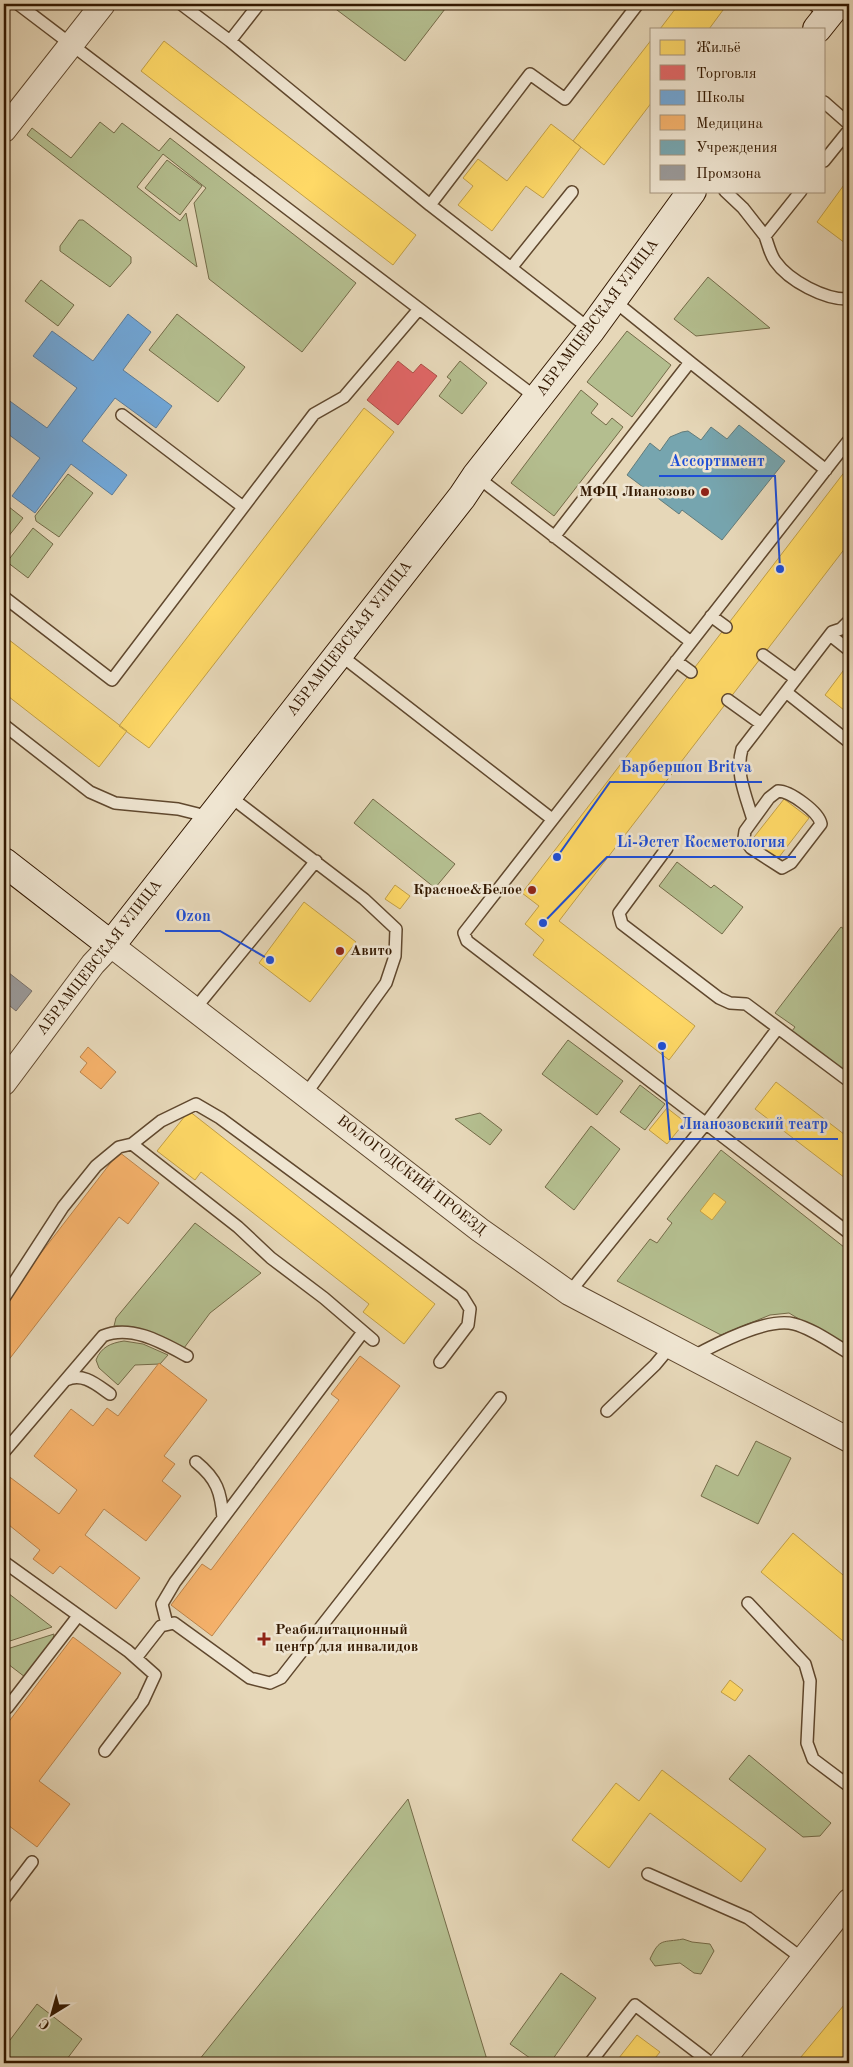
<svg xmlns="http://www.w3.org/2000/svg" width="853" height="2067" font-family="'Old Standard TT',serif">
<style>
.green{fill:#b4be8f;stroke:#746b48}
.homes{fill:#ffd966;stroke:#c29f47}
.shops{fill:#e06666;stroke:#ac4f47}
.schools{fill:#6fa8dc;stroke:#5d7d9a}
.health{fill:#f6b26b;stroke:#bc844b}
.public{fill:#76a5af;stroke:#627b7a}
.industry{fill:#999;stroke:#7a726b}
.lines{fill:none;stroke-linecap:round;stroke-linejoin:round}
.lane-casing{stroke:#60482e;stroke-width:14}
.street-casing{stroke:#60482e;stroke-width:26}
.secondary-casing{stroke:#331800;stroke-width:30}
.lane{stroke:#efe5d1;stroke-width:11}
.street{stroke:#efe5d1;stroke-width:24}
.secondary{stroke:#efe5d1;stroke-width:28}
.poi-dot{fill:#8f2418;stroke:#efe5d1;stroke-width:2}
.labels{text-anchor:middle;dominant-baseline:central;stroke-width:5;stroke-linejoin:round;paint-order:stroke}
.street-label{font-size:15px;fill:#331800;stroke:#efe5d1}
.poi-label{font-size:15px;font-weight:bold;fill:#331800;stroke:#efe5d1;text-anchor:end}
.leader{fill:none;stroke:#1d4ed8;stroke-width:2}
.callout-dot{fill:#1d4ed8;stroke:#efe5d1;stroke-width:2}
.callout-label{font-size:16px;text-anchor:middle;font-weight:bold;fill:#1d4ed8;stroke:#efe5d1;stroke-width:5;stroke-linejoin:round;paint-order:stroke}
</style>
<rect width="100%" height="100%" fill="#e6d7b8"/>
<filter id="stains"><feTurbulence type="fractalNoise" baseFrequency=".004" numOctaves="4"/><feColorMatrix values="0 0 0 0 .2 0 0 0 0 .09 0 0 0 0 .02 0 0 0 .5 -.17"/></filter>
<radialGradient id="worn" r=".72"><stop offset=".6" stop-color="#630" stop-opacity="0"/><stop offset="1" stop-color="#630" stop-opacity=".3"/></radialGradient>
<path class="green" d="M329 4H439L445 9 405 61Z
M100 122 114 133 122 123 159 151 170 138 356 283 302 352 209 279 194 203 206 188 163 154 137 187 180 221 186 213 197 267 27 135 32 128 71 158Z
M167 160 202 186 180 215 145 188Z
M79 220H83L131 257V263L110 287 60 251V246Z
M708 277 770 328 696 336 674 319Z
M41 280 74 305 58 326 25 301Z
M177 314 245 367 218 402 149 350Z
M627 331 671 365 632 417 587 382Z
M460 361 487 383 462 414 439 396 451 380 447 377Z
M581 390 598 404 591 413 606 425 612 418 623 427 554 516 511 483Z
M68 474 93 493 59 537 36 521 35 516Z
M4 503 23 518 4 542Z
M33 528 53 544 28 578 7 562Z
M373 799 455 864 435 888 354 823Z
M677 862 711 888 714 885 743 907 722 934 659 886Z
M841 927 847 931 849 928V1074L792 1031 795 1027 775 1013Z
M568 1040 623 1081 597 1115 542 1074Z
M640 1085 665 1104 645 1130 620 1112Z
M480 1113 502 1130 490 1145 455 1119Z
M591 1126 620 1149 574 1210 545 1187Z
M721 1150 849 1251V1349L789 1313 770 1315 721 1335 617 1281 650 1239 657 1243 672 1223 667 1219Z
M195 1223 261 1273 210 1313 184 1348 133 1327 114 1326 116 1318Z
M124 1341 143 1344 168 1355 160 1364 135 1365 118 1385 99 1368 96 1360C101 1347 111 1343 124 1341Z
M756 1441 791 1458 758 1524 701 1496 716 1465 738 1476Z
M4 1590 52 1627 4 1643Z
M54 1634 53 1639 25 1677 4 1661V1650Z
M749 1755 831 1823 820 1836 803 1837 729 1779Z
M408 1799 488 2063H196L199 2060Z
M683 1939 692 1942 710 1944 714 1951 701 1974 694 1973 680 1963 655 1966 650 1959C660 1937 663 1943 683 1939Z
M561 1973 596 1998 550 2063H537L510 2044Z
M37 2004 82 2039 64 2063H4V2048Z"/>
<path class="homes" d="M679 4H723L726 6 709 29H660Z
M652 39V102L604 165 573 141Z
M164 41 416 235 393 265 141 71Z
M551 124 581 147 543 198 526 186 492 231 458 205 473 186 463 178 478 159 507 181Z
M849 178V246L817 222Z
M364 408 394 432 149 748 119 726Z
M849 466V543L559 921 695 1026 669 1060 533 955 544 940 525 924 539 906 522 893Z
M4 636 127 731 99 767 4 693Z
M849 663V714L825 695Z
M784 799 809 818 776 861 751 841Z
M395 885 410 896 400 909 385 899Z
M304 902 356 942 310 1002 259 963Z
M776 1082 849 1138V1181L755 1109Z
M667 1108 685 1122 667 1144 649 1130Z
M189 1111 435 1304 404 1344 363 1312 369 1304 201 1172 195 1180 157 1151Z
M714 1193 726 1202 712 1220 700 1211Z
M793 1533 849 1580V1646L761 1572Z
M730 1680 743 1690 735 1701 721 1692Z
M662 1770 766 1849 741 1882 650 1813 609 1868 572 1840 616 1783 639 1801Z
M849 1999V2063H796L801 2057Z
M637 2035 660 2052 651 2063H615Z"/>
<path class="shops" d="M398 361 413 373 421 364 437 376 398 425 367 400Z"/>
<path class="schools" d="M128 314 151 332 123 370 172 406 156 428 115 398 82 441 127 475 112 495 71 464 35 513 12 496 40 458 4 431V403L7 399 47 428 77 388 33 356 52 331 93 361Z"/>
<path class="health" d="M88 1047 116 1072 101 1089 80 1072 87 1063 80 1057Z
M119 1152 159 1183 128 1224 119 1217 4 1366V1301Z
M360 1356 400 1386 212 1636 171 1605 202 1564 211 1570 339 1400 331 1394Z
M159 1363 207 1400 164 1456 175 1464 162 1481 181 1496 146 1541 104 1509 85 1535 140 1578 116 1609 60 1566 53 1574 33 1559 40 1550 4 1521V1479L7 1475 59 1514 77 1490 34 1456 71 1409 93 1426 107 1408 118 1416Z
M73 1637 121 1673 39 1781 70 1804 37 1847 4 1822V1728Z"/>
<path class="public" d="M739 425 785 461 722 540 682 510 679 514 627 475 650 443 660 451 670 437 682 432 688 431 701 440 711 427 727 439Z"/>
<path class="industry" d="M4 969 32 991 16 1011 4 1001Z"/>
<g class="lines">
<g class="lane-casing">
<path id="lane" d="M18 4 538 399
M181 4 230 41 430 205
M813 4 828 15
M230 41 259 4
M824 102 849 124
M824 161 849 130
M725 191 743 208 765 236
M801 191 765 236C768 244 770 254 775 261 789 281 825 300 849 299
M511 268 572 192
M591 330 430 205 530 74 565 99 638 4
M690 362 826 470
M122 415 243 507
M849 440 464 933 467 941 849 1233
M476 476 691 642
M554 537 690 362 613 300
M4 597 112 680 314 414 344 397 419 309
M711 616 726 627
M830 635 849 650
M339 654 552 819
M763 655 796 679
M676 661 691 672
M786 692 849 742
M728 700 760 723
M4 725 90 792 115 803 178 809 210 817
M778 791C790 791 819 812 821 824L791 863 782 868 751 848 744 838 745 831 769 798Z
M228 795 364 899 396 929 395 956 386 983 305 1095
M753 820C746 796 735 773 742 749L832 632 841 629 849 621
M667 848 619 913 622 924 719 998 730 1003 746 1004 849 1081
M194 1010 316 861
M132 1144 238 1227 271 1258 324 1298 373 1340
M569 1293 707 1122 778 1028
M4 1298 63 1207 96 1166 119 1147 132 1144 161 1121 196 1104 220 1118 462 1296 470 1309 468 1325 440 1362
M692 1357C716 1344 767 1317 794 1324 813 1329 832 1343 849 1353
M66 1380C83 1372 97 1385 110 1394
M607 1411 655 1365 670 1347
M4 1452 103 1336C131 1324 163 1343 187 1356
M196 1462C217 1479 221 1492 223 1518
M4 1562 128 1651 155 1675 143 1701 105 1751
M748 1603 805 1664 810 1681 807 1743 813 1759 849 1786
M167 1624 162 1604 175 1582 363 1332
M136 1658 161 1626 174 1623 250 1678 270 1683 281 1678 500 1398
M7 1708 78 1616
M648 1874 748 1918 803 1959
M4 1899 32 1862
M590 2063 635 2005 711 2063"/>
</g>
<g class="street-casing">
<path id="street" d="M4 130 103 4
M4 1083 93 964 111 945 480 1230 569 1293 849 1440
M721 2063 849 1901"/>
</g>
<g class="secondary-casing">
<path id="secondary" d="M817 29 837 4
M4 862 111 945 462 497 476 476 591 330 692 191"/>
</g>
<use href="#lane" class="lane"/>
<use href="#street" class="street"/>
<use href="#secondary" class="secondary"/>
</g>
<g class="poi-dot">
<circle cx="705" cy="492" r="5"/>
<circle cx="532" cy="890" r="5"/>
<circle cx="340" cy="951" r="5"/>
<path d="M261.5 1631.5h5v5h5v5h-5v5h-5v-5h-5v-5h5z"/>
</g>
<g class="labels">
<g class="street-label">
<text transform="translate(598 318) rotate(-53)">АБРАМЦЕВСКАЯ УЛИЦА</text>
<text transform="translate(350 639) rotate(-52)">АБРАМЦЕВСКАЯ УЛИЦА</text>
<text transform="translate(100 958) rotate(-52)">АБРАМЦЕВСКАЯ УЛИЦА</text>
<text transform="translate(411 1176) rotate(38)">ВОЛОГОДСКИЙ ПРОЕЗД</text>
</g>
<g class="poi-label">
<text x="695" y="492">МФЦ Лианозово</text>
<text x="522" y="890">Красное&amp;Белое</text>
<text x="350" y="951" text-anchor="start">Авито</text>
<text x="275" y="1630" text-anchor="start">Реабилитационный<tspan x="275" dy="17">центр для инвалидов</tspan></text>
</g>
</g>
<path class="leader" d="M780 569L775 476H659M557 857L610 782H762M543 923L607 857H796M270 960L220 931H165M662 1046L670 1139H838"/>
<g class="callout-dot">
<circle cx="780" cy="569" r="5"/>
<circle cx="557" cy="857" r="5"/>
<circle cx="543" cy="923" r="5"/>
<circle cx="270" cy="960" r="5"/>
<circle cx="662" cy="1046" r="5"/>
</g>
<g class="callout-label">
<text x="717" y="466">Ассортимент</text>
<text x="686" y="772">Барбершоп Britva</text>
<text x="701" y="847">Li-Эстет Косметология</text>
<text x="193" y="921">Ozon</text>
<text x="754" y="1129">Лианозовский театр</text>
</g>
<rect width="853" height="2067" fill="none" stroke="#e6d7b8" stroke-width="20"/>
<rect x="5" y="5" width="843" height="2057" fill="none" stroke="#331800" stroke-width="2.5"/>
<rect x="10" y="10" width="833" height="2047" fill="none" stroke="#331800"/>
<rect x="650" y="28" width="175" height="165" fill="#efe5d1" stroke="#a4937d"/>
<rect x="660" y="40" width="25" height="15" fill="#ffd966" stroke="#a4937d"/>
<text x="696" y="52" font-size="15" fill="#331800">Жильё</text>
<rect x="660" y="65" width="25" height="15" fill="#e06666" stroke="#a4937d"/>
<text x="696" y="78" font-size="15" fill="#331800">Торговля</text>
<rect x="660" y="90" width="25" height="15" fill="#6fa8dc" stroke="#a4937d"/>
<text x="696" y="102" font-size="15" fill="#331800">Школы</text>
<rect x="660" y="115" width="25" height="15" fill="#f6b26b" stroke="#a4937d"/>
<text x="696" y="128" font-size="15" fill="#331800">Медицина</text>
<rect x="660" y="140" width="25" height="15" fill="#76a5af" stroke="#a4937d"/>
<text x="696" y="152" font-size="15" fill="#331800">Учреждения</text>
<rect x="660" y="165" width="25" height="15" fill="#999999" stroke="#a4937d"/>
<text x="696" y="178" font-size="15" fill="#331800">Промзона</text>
<g transform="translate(52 2014) rotate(217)" stroke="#efe5d1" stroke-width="4" paint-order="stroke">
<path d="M0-4L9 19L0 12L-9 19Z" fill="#331800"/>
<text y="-8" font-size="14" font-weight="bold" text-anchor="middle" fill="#331800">С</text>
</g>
<rect width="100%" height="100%" filter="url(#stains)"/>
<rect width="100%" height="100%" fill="url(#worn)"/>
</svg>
